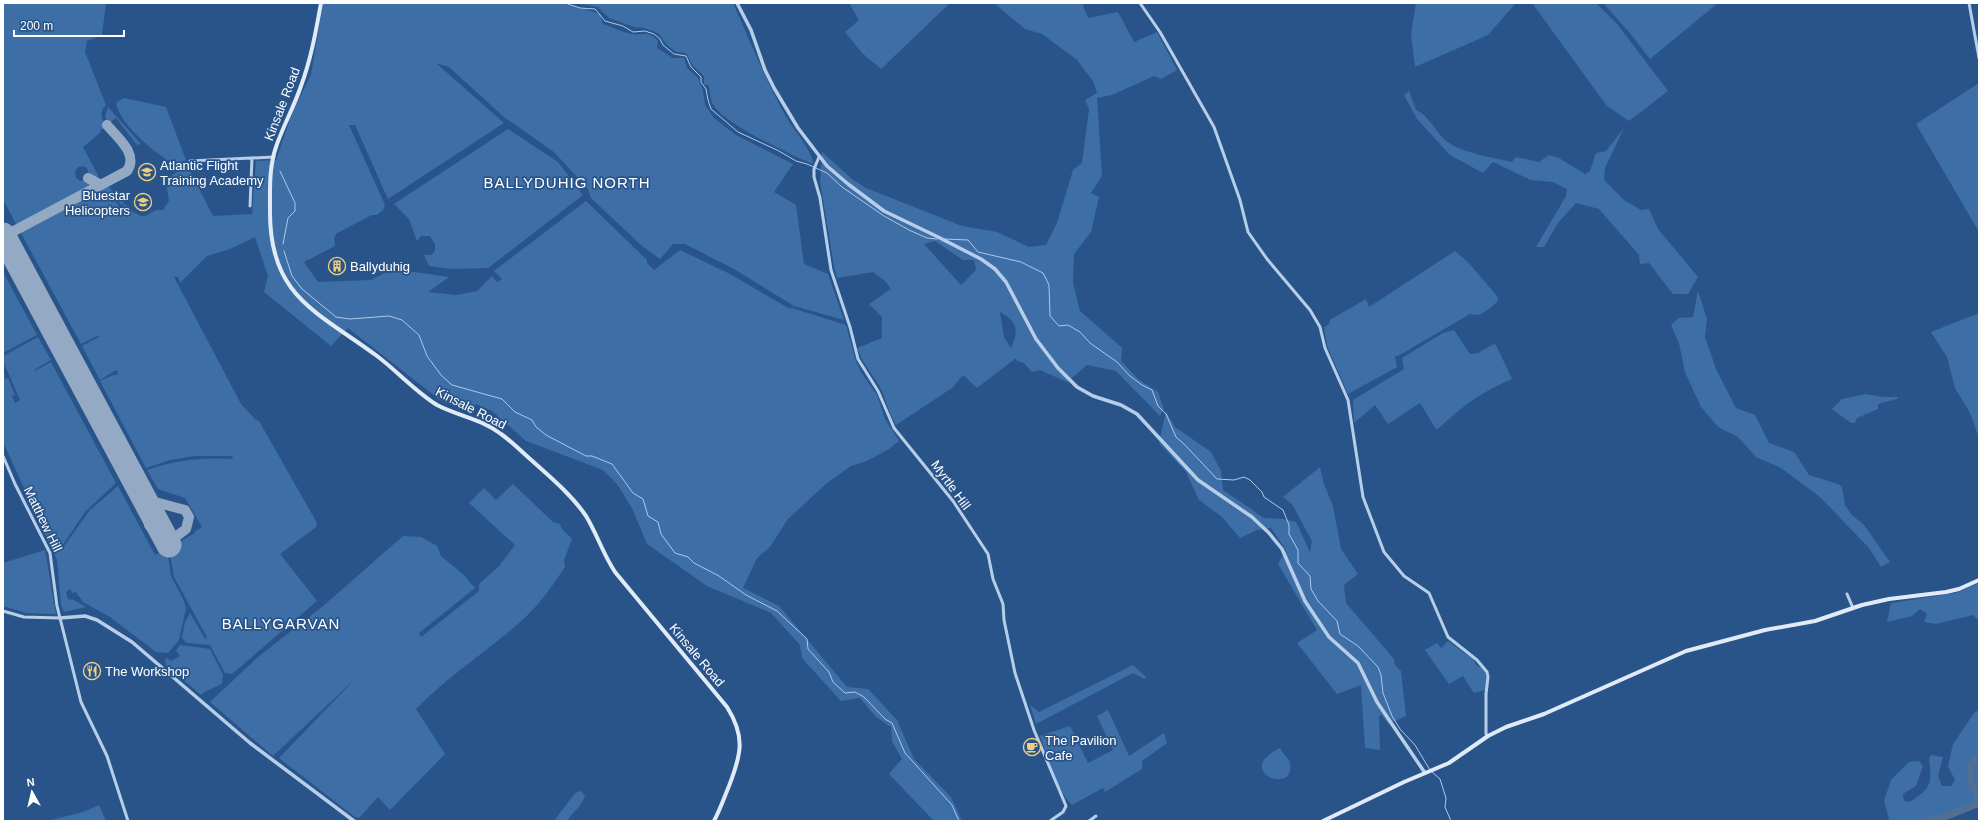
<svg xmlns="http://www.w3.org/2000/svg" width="1982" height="824" font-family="Arial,sans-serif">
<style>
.green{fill:#3e6ea6;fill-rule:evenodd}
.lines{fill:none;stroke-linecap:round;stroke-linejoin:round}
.stream{stroke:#acc9e9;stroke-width:1}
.river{stroke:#516e94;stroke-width:7}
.taxiway{stroke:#94aac4;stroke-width:10}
.runway{stroke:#94aac4;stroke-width:25}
.minor{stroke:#b7cee9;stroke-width:3}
.tertiary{stroke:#b7cee9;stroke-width:3.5}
.secondary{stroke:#e1ebf8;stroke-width:4}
.labels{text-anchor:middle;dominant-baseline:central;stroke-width:3.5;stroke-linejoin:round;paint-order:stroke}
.street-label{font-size:13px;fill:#fff;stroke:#29548a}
.poi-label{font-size:13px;fill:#fff;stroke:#29548a;text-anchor:start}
.quarter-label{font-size:15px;letter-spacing:1px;fill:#fff;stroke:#29548a}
</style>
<rect width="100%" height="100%" fill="#29548a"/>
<path class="green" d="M3 3H106L102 35 87 41 85 52 106 105C99 111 101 119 106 126L100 131 101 132 83 147 98 175 97 181 89 176 87 168C82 165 78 166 75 171L76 178 80 181 87 179 96 183 94 185 17 226 3 199Z
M323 3H563C569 5 598 12 600 15 601 17 602 21 603 24 612 27 622 32 631 34 645 36 646 29 658 41L657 48 673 58H684L687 68 698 78 703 91 705 105 714 118 736 135 793 164 774 192 796 205 804 264 828 274 844 320 794 306 734 269 685 244H673L660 259 642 246 591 198 588 189 554 152 504 117 449 67 436 63 504 123 388 199 355 125H349L385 205 383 210 377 215H372L337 233 334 238 335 246 304 262 318 282 371 280 385 273 407 271 449 277 428 292 457 295 477 291 492 276 497 282 502 279 494 271 586 201 647 260V263L654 270 680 250 730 274 790 309 792 308 846 325 856 361 861 372 877 395 885 419 899 441 889 449 867 461 851 466 827 483 788 519 770 547 757 558 743 588 779 606 847 687 868 689 897 720 914 759 951 797 962 821H934L889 774 902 759 892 741 891 727 876 717 860 698 841 701 802 658 800 645 771 613 707 586 647 544 632 508 617 484 603 470 526 441 492 411 476 404 472 413 440 400 348 328 331 346 264 292 268 276 255 237 230 249 207 256 180 283 178 277H174L241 404 256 420 259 421 317 523 316 527 280 554 317 601 232 674 225 673 210 645 187 643 182 638 185 622 190 613 205 639 207 637 174 577 169 548 195 533 194 532 202 527 185 498 158 489 147 470C176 460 202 457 232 459L233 457 231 456H195L170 460 146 468 100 381 113 375H117L118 372 116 370 100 380 82 346 99 337V335L81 344 20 231 107 185 124 203 121 205 118 201 116 202 123 211 124 210 122 206 125 204 133 212 141 216H145L156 210H163L169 201 167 188 168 178 187 165 213 216 252 214 256 161 276 160 293 111 311 75Z
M574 3H733C751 43 766 82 788 120 795 131 813 152 813 164 791 155 727 125 715 107 710 101 710 94 709 86L704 84V76L693 66 686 53 676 52 667 45 658 33 644 28 634 27 609 18 598 7Z
M849 3H950L881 69 862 53 845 32 859 20Z
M994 3H1082L1088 18 1118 12 1134 42 1157 32 1177 70 1161 79 1154 76 1112 95 1097 98 1102 176 1091 193 1099 197 1091 232 1074 254 1073 283 1080 311 1122 348 1121 361 1138 379 1158 392 1164 409 1160 416 1116 371 1087 365 1067 382 1040 370 1032 372 1024 363 1017 361 1016 358 977 388 963 375 952 388 896 425C889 414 887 403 882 391 874 375 864 367 857 348L882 338V317L869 304 891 289 885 281 873 272 837 278 834 266 820 181 822 152 852 179 866 188 962 226 997 232 1029 247 1046 245 1057 223 1073 170 1082 163 1089 109 1085 100 1097 93 1093 81 1077 60 1042 34 1025 29ZM935 241 963 260H974L976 270 961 285 924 244ZM1000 312C1018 322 1019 331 1011 348L1004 337Z
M1416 3H1516L1488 35 1415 67 1411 34Z
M1532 3H1596L1618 25 1668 91 1629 121 1607 106Z
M1603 3H1718L1650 59 1629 32Z
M1979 83V232L1916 124Z
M1409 91 1416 110C1431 117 1436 134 1449 143 1463 153 1495 158 1512 162L1516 157 1539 162 1549 155 1559 158 1585 174 1590 171 1596 153 1606 151 1624 128 1605 168 1604 180 1624 200 1641 210 1649 209 1658 229 1698 277 1688 294H1673L1649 263 1640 264 1639 255 1599 209 1576 203 1558 223 1544 247H1536L1566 196 1567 189 1553 182 1531 180 1493 162 1483 173 1450 155 1417 119 1404 95Z
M124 98 166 107 186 160 175 165C156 154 120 125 116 103Z
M108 107 141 144 137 145 116 118 108 124 105 117Z
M508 129 558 162 583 195 488 268 452 269 429 266 424 255H431L435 251V244L430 236H421L417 241 409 219 394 204Z
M1455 251 1468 262 1497 296 1498 301C1490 308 1481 318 1470 314L1398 356H1395L1397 367 1348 394 1327 346 1324 327 1329 324 1330 320 1366 299 1369 307Z
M3 272 37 335 3 353Z
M1698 291 1707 319 1705 337 1716 369 1736 408 1755 415 1769 443 1794 452 1809 475 1838 484 1842 487 1845 505 1852 515 1864 525 1890 562 1881 567 1869 548 1820 497 1781 468 1756 457 1738 437 1718 427 1701 407 1685 372 1679 343 1671 325 1679 318 1693 317Z
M1979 313V438L1970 413 1955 388 1947 357 1931 332Z
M1454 330 1470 354 1478 353 1494 344 1496 345 1512 379C1480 393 1464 405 1439 428L1436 429 1420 403 1388 424 1375 405 1354 423 1353 400 1404 369 1402 358 1443 333Z
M38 337 51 360 34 370 35 371 51 362 116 483 85 512 60 549H62L90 510 118 486 155 555 167 549 171 576 183 599 186 608 179 640 168 653 156 652 110 617 83 602 76 592 73 593 70 589 66 592 68 599 74 600 86 607 64 612 61 605 57 560 3 442V366L5 379 8 378 15 395 12 396 15 403 20 400 3 361V356Z
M1866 394 1883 397H1898L1897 399 1878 404V409L1857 418 1855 423H1851L1832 409 1842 399Z
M1166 411 1175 427 1211 452 1221 471 1223 490 1264 518 1283 519 1296 522 1310 552 1312 541 1292 504 1283 497 1320 467 1324 484 1333 506 1341 549 1358 574 1344 585 1346 603 1394 659 1395 665 1401 671 1406 716 1388 724 1382 715 1379 716 1380 750 1365 748 1361 685 1337 694 1297 643 1317 630 1278 564 1286 550 1271 528 1257 530 1240 538 1222 517 1199 500 1186 472 1159 443Z
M513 484 553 522 560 524 562 529 572 539 564 560 565 567C551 588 537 608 518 624 485 653 447 677 416 709L445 754 390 810 378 797 359 818 355 817 279 758 356 678 273 756 210 702 258 657 323 606 403 536 421 537 437 546 441 556 464 575 475 588 419 633 421 637 479 591V584L499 566 515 545 469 503 484 488 496 500Z
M45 550 56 614 26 613 3 606V563Z
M1979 583V621L1973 615 1936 624 1924 622 1927 614 1920 609 1912 616 1887 622 1891 603 1956 593Z
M1448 641 1473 659 1477 666 1483 668 1487 678 1485 690 1474 693 1463 676 1449 684 1425 650 1437 643 1441 648Z
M180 645 210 649 223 675 222 683C215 689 208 688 201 695L166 665 165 660 167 658 171 661 180 656 176 650Z
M1133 665 1146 677 1144 679 1133 673 1036 724 1030 705 1039 712Z
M1108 710 1129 756 1164 733 1167 743 1142 761V769L1105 792 1103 788 1072 805C1055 788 1048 758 1040 736L1070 726 1088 763 1113 750 1097 716Z
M1979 710V805L1959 815 1943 821H1887L1889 819 1884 801 1891 780 1909 762 1919 761 1923 766 1916 786 1903 794 1904 801 1910 802C1932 787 1932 784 1929 758L1932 755 1943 757 1938 776 1942 786H1951L1955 780 1948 766 1953 744 1974 713Z
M1280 748C1282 754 1289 757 1290 764 1295 796 1232 771 1280 748Z
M581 791 585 796C580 809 574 810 567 821H554L575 793Z
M99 805 106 821H47L83 812Z"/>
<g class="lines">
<path class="stream" d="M565 3 580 8 595 9 605 21 623 26 633 32 645 31 654 34 660 39 663 45 674 54 686 56 691 67 701 77V82L706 89 708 100 711 109 738 132 779 151 796 161 807 164 827 173 842 187 884 216 909 230 927 238 937 239
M280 171 295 203V211L288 218 283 244
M944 239 968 240 978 252 1021 262 1043 273 1049 285 1050 316 1059 326 1068 325 1080 332 1090 343 1117 362 1130 376 1142 385 1152 390 1158 406 1166 414 1176 437 1185 445 1217 479 1234 480 1244 477 1250 480 1262 492 1264 497 1283 510 1289 525V534L1298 550V563L1310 576 1311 589 1318 601 1337 621 1340 634 1358 646 1378 667 1381 675 1383 693 1392 716 1400 729 1415 745 1430 770
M284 251 292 276 302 289 336 317 350 319 389 316 402 320 419 335 427 356 441 375 452 385 502 399 515 412 532 420 536 427 546 435 586 456H592L612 464 633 493 643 499 648 516 658 522 661 534 675 553 688 557 694 563 719 576 746 595 777 611 807 639 808 649 829 672 833 682 845 693 855 692 864 697 885 719 892 723 905 753 952 805 959 821
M1432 772 1440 779 1446 798 1445 807 1451 821"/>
<path class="river" d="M1925 821 1942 818 1977 804 1978 795 1971 783V764L1979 757"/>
<path class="taxiway" d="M88 178 101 185
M8 245V239L12 232 127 171C139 154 117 137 107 125
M141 493 155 502 185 510 189 517 186 529 174 538 158 536 149 525 146 503"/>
<path class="runway" d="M3 235 169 545"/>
<path class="minor" d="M1140 3 1160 32 1214 127 1240 200 1248 232 1267 259 1310 310 1320 327 1325 348 1348 400 1363 497 1384 552 1404 576 1429 593 1448 637 1477 660 1487 672 1488 677 1486 694V734L1488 736
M1969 3 1979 58
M819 157 814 169V177L820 198 831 270 850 327 858 359 878 391 894 428 953 501 988 554 993 579 1003 604 1004 620 1015 673 1034 730 1066 806 1063 812 1050 821
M190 161 274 157
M250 206 252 158
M3 456 15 484 50 553 57 606 81 702 107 756 128 821
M1847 594 1853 608
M3 611 24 617 60 618
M1089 821 1096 816"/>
<path class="tertiary" d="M737 3 751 30 765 70 774 88 798 128 827 166 848 184 884 211 936 236 981 259 995 269 1006 282 1036 339 1058 368 1077 387 1093 396 1121 405 1137 414 1198 480 1252 517 1269 533 1282 549 1305 601 1329 637 1358 663 1377 702 1425 773
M60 618 85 616 97 620 132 642 250 743 354 821"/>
<path class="secondary" d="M321 3C316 31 311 59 301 86 294 107 283 126 276 147 269 167 270 190 270 210 269 296 316 311 377 356 397 371 416 392 437 405 458 416 482 419 501 434 511 441 520 450 529 458 549 476 571 494 586 516 597 534 603 554 615 572L727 707C746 737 741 755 729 786 724 798 720 810 714 821
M1323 821 1404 782 1449 763 1488 736 1506 727 1544 714 1686 651 1765 630 1815 621 1862 605 1889 599 1946 592 1959 589 1979 580"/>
</g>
<defs>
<g id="university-ring" transform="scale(0.9)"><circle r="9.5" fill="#29548a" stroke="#f0ce7e" stroke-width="1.5"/><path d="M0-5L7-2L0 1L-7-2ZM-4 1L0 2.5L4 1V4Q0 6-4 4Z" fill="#f0ce7e"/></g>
<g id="building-ring" transform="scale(0.9)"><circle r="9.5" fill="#29548a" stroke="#f0ce7e" stroke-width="1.5"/><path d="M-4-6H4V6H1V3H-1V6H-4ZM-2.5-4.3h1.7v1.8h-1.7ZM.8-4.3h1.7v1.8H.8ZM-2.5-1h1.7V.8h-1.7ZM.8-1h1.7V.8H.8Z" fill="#f0ce7e"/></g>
<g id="restaurant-ring" transform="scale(0.9)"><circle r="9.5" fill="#29548a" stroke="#f0ce7e" stroke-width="1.5"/><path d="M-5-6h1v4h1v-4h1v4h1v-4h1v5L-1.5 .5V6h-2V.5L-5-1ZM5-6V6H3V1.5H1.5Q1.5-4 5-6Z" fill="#f0ce7e"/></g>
<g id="cafe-ring" transform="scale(0.9)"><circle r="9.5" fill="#29548a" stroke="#f0ce7e" stroke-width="1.5"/><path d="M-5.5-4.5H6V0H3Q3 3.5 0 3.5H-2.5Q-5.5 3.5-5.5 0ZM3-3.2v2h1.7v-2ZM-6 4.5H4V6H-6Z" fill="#f0ce7e"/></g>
</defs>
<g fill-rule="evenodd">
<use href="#university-ring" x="147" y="172"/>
<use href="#university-ring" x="143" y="202"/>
<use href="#building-ring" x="337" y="266"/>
<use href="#restaurant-ring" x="92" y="671"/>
<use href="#cafe-ring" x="1032" y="747"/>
</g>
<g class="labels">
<g class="street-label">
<text transform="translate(282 104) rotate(-69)">Kinsale Road</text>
<text transform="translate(471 408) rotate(27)">Kinsale Road</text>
<text transform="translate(951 485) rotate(54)">Myrtle Hill</text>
<text transform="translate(43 519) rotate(64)">Matthew Hill</text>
<text transform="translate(697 655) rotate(50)">Kinsale Road</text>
</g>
<g class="poi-label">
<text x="160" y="165">Atlantic Flight<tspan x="160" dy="15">Training Academy</tspan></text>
<text x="130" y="195" text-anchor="end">Bluestar<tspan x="130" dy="15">Helicopters</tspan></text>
<text x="350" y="266">Ballyduhig</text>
<text x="105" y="671">The Workshop</text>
<text x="1045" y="740">The Pavilion<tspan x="1045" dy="15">Cafe</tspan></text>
</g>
<g class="quarter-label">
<text x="567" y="182">BALLYDUHIG NORTH</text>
<text x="281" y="623">BALLYGARVAN</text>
</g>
</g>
<rect width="1982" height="824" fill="none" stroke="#ffffff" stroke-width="8"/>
<g transform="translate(32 792) rotate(352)" stroke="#29548a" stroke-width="3" paint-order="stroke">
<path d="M0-3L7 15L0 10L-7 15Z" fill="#ffffff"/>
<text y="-6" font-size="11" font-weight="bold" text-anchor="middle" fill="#ffffff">N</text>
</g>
<path d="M14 30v6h110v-6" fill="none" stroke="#ffffff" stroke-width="2"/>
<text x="20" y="30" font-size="12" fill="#ffffff" stroke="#29548a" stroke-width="3" paint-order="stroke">200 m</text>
</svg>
